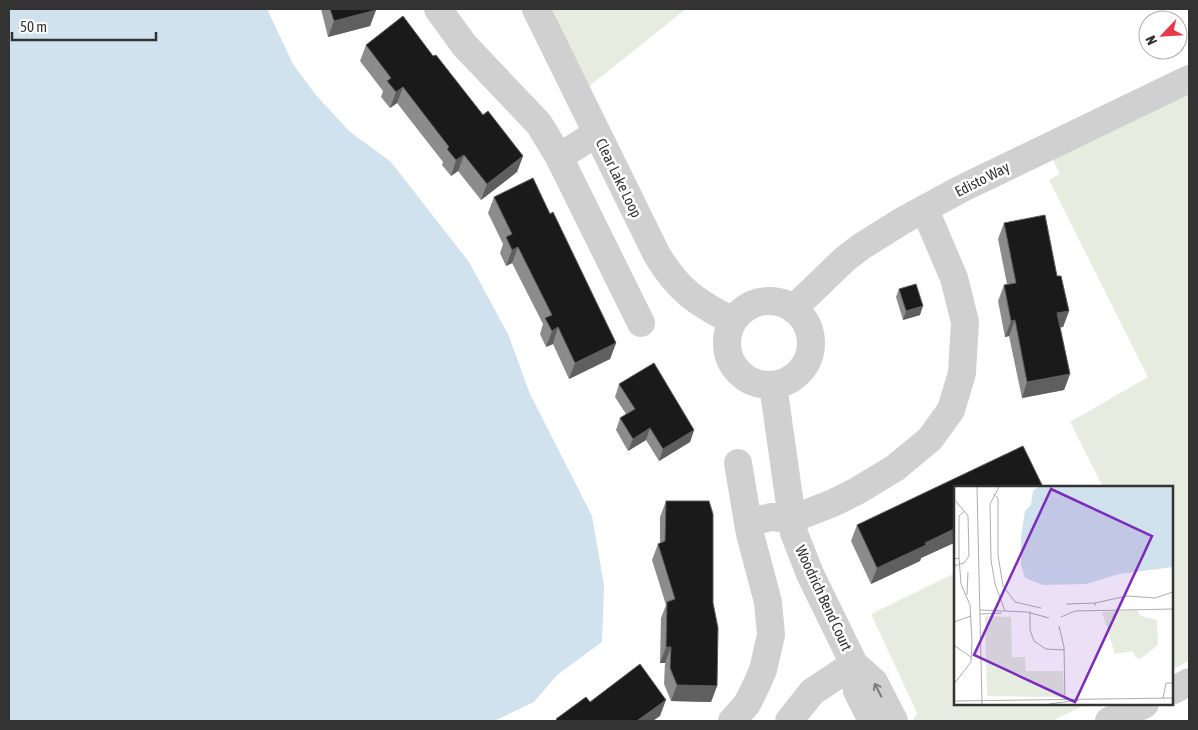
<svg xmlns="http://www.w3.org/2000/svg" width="1198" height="730" font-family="'Asap Condensed',sans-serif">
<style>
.green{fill:#e6ecdf}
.water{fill:#cfe2ee}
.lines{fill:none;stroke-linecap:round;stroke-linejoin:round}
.minor{stroke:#d0d0d0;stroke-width:28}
.wall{fill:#8c8c8c}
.shaded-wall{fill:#5f5f5f}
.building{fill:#1a1a1a;stroke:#5f5f5f}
.oneway{stroke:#7a7a7a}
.labels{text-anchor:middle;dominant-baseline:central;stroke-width:5;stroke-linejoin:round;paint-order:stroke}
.street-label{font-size:15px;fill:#333;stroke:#fff}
.inset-road{fill:none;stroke:#adadad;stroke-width:1}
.view{fill:#7b2cbf;fill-opacity:0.15;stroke:#7b2cbf;stroke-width:2.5}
.inset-edge{fill:none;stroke:#333;stroke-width:2.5}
</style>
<rect width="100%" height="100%" fill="#fff"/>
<path class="green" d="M546 9H686L587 88Z
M1189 88V661L1172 670V488L1103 487 1070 422 1148 377 1049 180 1060 174 1052 158Z
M955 573 956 704H1087L1052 721H912L917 713 871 614Z"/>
<path class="water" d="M9 9H267L293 64 315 94 349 131 391 162 469 262 508 334 530 394 592 516 604 585 602 642 557 675 534 702 494 721H9Z"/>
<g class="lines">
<path class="minor" d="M438 9 464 45 539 124 559 157
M536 9 657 255C678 290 697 303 733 321
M597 133 559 157 641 323
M727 343a42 42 0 1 1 84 0a42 42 0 1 1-84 0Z
M793 309 845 259 862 246 902 221 961 189 1189 79
M773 385 794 533 810 574 854 664 857 691 872 721
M748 523 771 517 792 519 833 503 857 491 895 468 930 439 951 410 962 373 965 322 954 278 925 210
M854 664 874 682 894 721
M1172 691 1189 682
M732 721 747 704 756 686 763 670 771 635 768 602 750 534 738 463
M789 721 812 692 854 664
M1109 721 1145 704"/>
</g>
<path class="wall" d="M321 9H375L376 10 370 26 328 37Z
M366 45 433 56 483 115 523 156 517 172 481 200 458 171 451 176 442 165 443 162 397 103 390 108 381 97 383 91 360 61Z
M494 197 550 214 616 343 610 359 569 379 553 344 546 347 540 334 543 324 512 263 506 266 500 253 503 244 488 213Z
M1004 223 1057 276 1069 311 1063 327H1060L1070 374 1064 390 1022 398 1009 336 1005 337 998 301 1004 285 1007 284 998 239Z
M899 289 920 315 903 320 896 297Z
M619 384 694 430 690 442 659 461 646 440 628 451 616 430 620 418 626 414 615 397Z
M1023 446 1042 485 1041 488H956V542L921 558 920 561 871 584 851 541 857 525Z
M666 501 713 603 717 686 711 702 671 701 664 684 665 663H660L661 618 666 605 652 560 658 544 660 543V517Z"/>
<path class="shaded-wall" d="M376 10 370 26 328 37 334 21Z
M403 87 397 103 390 108 396 92Z
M464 155 458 171 451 176 456 160Z
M523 156 517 172 481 200 487 184Z
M518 247 512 263 506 266 512 250Z
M923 306 920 315 903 320 906 311Z
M1069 311 1063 327 1051 329 1057 313Z
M1015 320 1009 336 1005 337 1011 321Z
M558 327 553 344 546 347 552 331Z
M616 343 610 359 569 379 575 363Z
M1070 374 1064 390 1022 398 1027 382Z
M650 428 646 440 628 451 633 439Z
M694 430 690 442 659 461 663 449Z
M956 528V542L921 558 920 561 871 584 877 568 925 543Z
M666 647H671L665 663H660Z
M677 685 717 686 711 702 671 701Z
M666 700 660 716 653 721H637Z"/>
<path class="building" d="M330 9H375L376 10 334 21Z
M403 16 433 56 436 55 483 115 488 111 523 156 487 184 464 155 456 160 447 149 449 147 403 87 396 92 387 81 391 78 366 45Z
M533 178 550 214 553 212 616 343 575 363 558 327 552 331 545 318 552 315 518 247 512 250 506 237 512 234 494 197Z
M1045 215 1057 276H1061L1069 311 1057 313 1070 374 1027 382 1015 320 1011 321 1004 285 1016 283 1004 223Z
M916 284 923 306 906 311 899 289Z
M654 363 694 430 663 449 650 428 633 439 620 418 635 409 619 384Z
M1023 446 1042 485 1036 488H956V528L925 543 926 545 877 568 857 525Z
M666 501H709L713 514V603L718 628 717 686 677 685 670 668 671 647H666L667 602 675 599 658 544 665 541Z
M640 664 666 700 637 721H558L556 719 586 697 590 702Z"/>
<defs><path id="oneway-shaft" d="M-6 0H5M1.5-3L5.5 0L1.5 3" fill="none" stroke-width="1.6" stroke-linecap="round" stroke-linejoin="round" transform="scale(1.25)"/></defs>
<use class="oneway" href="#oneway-shaft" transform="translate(878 690) rotate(-117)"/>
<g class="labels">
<g class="street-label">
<text transform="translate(619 178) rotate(64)">Clear Lake Loop</text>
<text transform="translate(982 179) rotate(-27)">Edisto Way</text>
<text transform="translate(824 598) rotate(65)">Woodrich Bend Court</text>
</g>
</g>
<g transform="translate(954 486)">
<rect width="219" height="219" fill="#fff"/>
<path d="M183 124 187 130 203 134 204 159 186 173 181 171 179 165 161 168 148 126ZM31 130 57 131 58 171H71L72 185H109L110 211 33 210Z" fill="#e6ecdf"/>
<path d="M84 1H219V81L165 88 132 98 89 99 71 92 67 79V51L71 25 77 19 79 5Z" fill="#cfe2ee"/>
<path class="inset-road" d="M23 1 28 218M45 1 36 18 37 74 41 98 51 125M39 8 44 12V69L49 100 61 116 87 122M0 13 14 30 15 70 10 77 0 80M5 72V30L11 25M0 73 5 72 7 98 16 119 18 155 17 176 0 198M13 109 14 86M141 117 173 110 201 112 219 106M112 118 141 117V120M26 124 73 126 95 132M76 125V144L80 155 92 163 110 164M26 128 48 127M107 131 121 125 219 123M0 136 17 130M105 140 110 161 111 214M1 160 17 171M209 212 212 197H219M0 215 219 212M95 218 125 214"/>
<path class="view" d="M97 3 198 50 121 216 20 169Z"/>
<rect width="219" height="219" class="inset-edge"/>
</g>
<rect width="1198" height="730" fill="none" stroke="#333333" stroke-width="20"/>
<g transform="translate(1163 35) rotate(245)"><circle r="24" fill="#ffffff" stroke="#adadad"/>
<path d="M0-4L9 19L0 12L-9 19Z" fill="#e63946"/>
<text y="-8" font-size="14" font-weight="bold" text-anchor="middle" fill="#333333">N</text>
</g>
<path d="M12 32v8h144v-8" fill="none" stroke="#333333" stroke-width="2.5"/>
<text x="20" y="32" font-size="15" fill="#333333" stroke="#ffffff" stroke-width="4" paint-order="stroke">50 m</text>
</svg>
